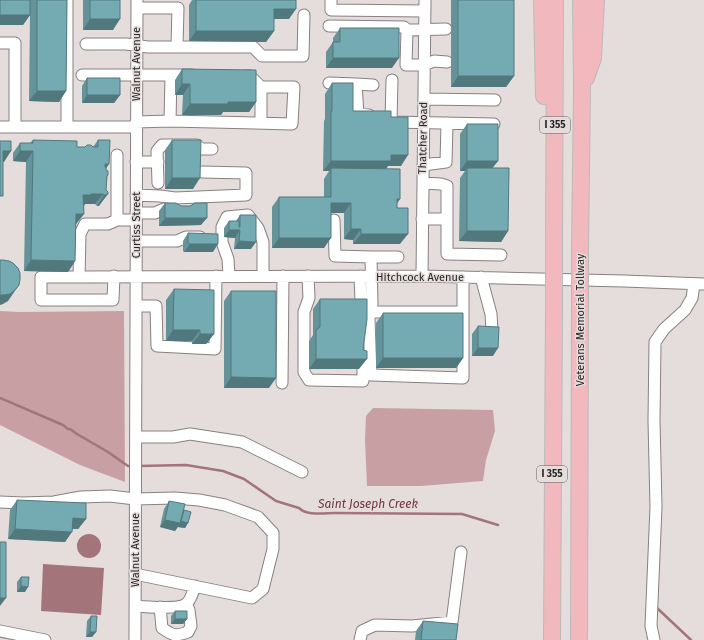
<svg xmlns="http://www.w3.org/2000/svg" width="704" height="640" font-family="'Fira Sans',sans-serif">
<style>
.green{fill:#c8a0a3}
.water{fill:#a3757a}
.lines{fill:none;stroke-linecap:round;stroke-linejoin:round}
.stream{stroke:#a3757a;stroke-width:2.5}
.minor-casing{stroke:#888081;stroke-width:13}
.highway-casing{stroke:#bbbaba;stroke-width:18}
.minor{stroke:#fff;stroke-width:11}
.highway{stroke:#f1b9be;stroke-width:16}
.highway-bridge-casing{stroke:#bbbaba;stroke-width:18;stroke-linecap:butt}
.highway-bridge{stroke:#f1b9be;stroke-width:16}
.wall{fill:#649399}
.shaded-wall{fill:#51787d}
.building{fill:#74abb2;stroke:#51787d}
.labels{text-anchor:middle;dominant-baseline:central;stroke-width:3;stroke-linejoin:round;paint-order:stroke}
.shield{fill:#e5dcdc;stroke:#615d5d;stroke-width:1}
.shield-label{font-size:10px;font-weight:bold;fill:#292626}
.street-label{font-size:11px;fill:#292626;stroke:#e5dcdc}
.water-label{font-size:12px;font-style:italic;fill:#72343e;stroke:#e5dcdc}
</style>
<rect width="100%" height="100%" fill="#e5dcdc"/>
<path class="green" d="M0 311 19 312 124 311 125 482 80 465 0 425Z
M373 408 493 410 495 431 486 460 483 481 421 486H367L365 440 366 416Z"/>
<path class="water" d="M77 546a12 12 0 1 1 24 0a12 12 0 1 1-24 0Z
M43 564 104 568 101 615 41 611Z"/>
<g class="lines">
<path class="stream" d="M0 398 63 425 68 429H70L77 434 108 452 128 466H133
M138 466 186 465 223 471 244 479 276 501 299 508C307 516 324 513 335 513L462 514 498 525
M657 608 691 640"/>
<g class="minor-casing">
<path id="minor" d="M67 0V127
M331 0V10L425 11
M137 8H178L177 46
M329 26 404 27 407 30
M446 29 407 30 406 65H424L434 61 447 62
M0 43H15V127
M86 44H126L148 47H253L262 56H303L304 15
M82 75H192
M392 80 391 122 494 124
M329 83 356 84 358 114 369 115
M356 84 373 85
M261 87V123
M424 99 495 100
M170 121 171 75
M136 122 170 121 292 124 294 87H261L250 76H246
M0 127H136
M117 155V220H136
M136 162H158
M423 165 446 162 447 123
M158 183 157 151 162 145H197L201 149H212
M423 183 441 184 447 186V254L501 255
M136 195 160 196 175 198 246 195V173L202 172
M136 213H155L164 209H173
M422 219H447
M117 220 108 224H85L80 234 79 277 422 276 624 281 704 284
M334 220 335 256 371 257
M136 241H177L186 237H200
M398 257H371L372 304 369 319 371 375 463 378V277
M229 276 228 259 222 242V227L227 217 248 215 258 228 263 242V276
M308 276 309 298 304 312V372L309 380 363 381V363
M360 276 361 301 363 313
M422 276 425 0
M79 277H41V300H113L114 276
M481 277 491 314 492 330
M136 306H156L157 346 215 349 216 276
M370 312H463
M282 383 283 276
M136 437H173L190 434 242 442 302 472
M0 502 23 503 54 502 81 497 110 496 135 499 175 498 199 500 225 505 258 517 273 533V549L263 589 252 598 135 574
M135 606C146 607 181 610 187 603 191 600 193 591 195 586
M160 607 162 628C172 635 175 637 188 632L191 626 189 610 186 604
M0 631 45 640
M135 640 137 0
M360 640 362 631 375 625 412 626 452 622 461 552
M654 640 651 626 656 507 654 421 655 342 664 329 685 310 692 298 694 284"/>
</g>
<g class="highway-casing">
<path id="highway" d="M542 0 544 96
M586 78 593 58 596 0
M580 249 582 89 581 0
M554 250 555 0
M552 640 554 308
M579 640 580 309"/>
</g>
<use href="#minor" class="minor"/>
<use href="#highway" class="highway"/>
<g class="highway-bridge-casing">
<path id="highway-bridge" d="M554 250V308
M580 309V249"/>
</g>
<use href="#highway-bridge" class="highway-bridge"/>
</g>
<path class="wall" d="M0 0H67L66 91 59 102 29 101 30 15 23 25H0Z
M83 0H120L113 30H83Z
M192 0H296L289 19H274V31L266 42 189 41V5Z
M451 0H514V76L506 87H451Z
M340 28 392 68H326V52L333 42V38Z
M182 69 256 102 249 112H223L221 115H182L183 95H175V80Z
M87 78 120 95 114 103H82V86Z
M332 83 353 111 391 117 401 166H388L386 168 397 204 400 244H353V240L344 239V213H331L324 248H272V207L279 197H324V179L329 171H323L324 121 325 119V94Z
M467 124 498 161 492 168 508 231 501 242 459 241 460 178 465 171H460V134Z
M33 140 77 147H93L98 140 109 164 106 168 108 175 107 177 106 190 108 194 99 206H97L95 204H85L83 206 84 214 76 224 75 261 68 272 24 271 26 162 13 161V153L20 143H30Z
M172 140 193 189H165V150Z
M165 203 201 225 159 226V211Z
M240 215 251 249H234L235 238 224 237V228L229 221H236Z
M188 233 213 252H184L183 251V241Z
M174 289 214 334 206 344H192V341H166V300Z
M231 291 269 388H224V301Z
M320 299 359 369H309V341L313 335V309Z
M383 313 463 358 456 368H376V323Z
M478 326 493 356H472V334Z
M17 500 86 519 78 529H73L65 542 8 539 10 510Z
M169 501 183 512 184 510 188 523 185 528 178 527 175 531 160 527 164 509Z
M21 577 25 592H17V582Z
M175 611 187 619 183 624H171V616Z
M91 616 96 632 92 637H86L87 621Z
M423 621 456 640H415L416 631Z"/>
<path class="shaded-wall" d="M274 9H296L289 19H267Z
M0 15H30L23 25H0Z
M90 19H120L113 30H83Z
M196 31H274L266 42 189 41Z
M333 58H399L392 68H326Z
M458 76H514L506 87H451Z
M182 84H190L183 95H175Z
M37 91H66L59 102 29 101Z
M87 95H120L114 103H82Z
M228 102H256L249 112H223L221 115H182L190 104Z
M3 151H11L4 162H0Z
M20 151H33L26 162 13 161Z
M391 155H408L401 166H388L384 172 331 168 329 171H323L331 161Z
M467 161H498L490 171 467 168 465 171H460Z
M105 164H109L102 174Z
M172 178H200L193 189H165Z
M91 194H103L95 204H85L84 206 83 195Z
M108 194 100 204 99 206H97L104 195Z
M397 199H400L393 210Z
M331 203H351L344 213H324Z
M76 214H84L76 224H69Z
M165 218H207L201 225 159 226Z
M351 229H361L353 240 344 239Z
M229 230H240L235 238 224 237Z
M467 231H508L501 242 459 241Z
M361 234H408L400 244H353Z
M279 238H331L324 248H272Z
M239 241 256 242 251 249H234Z
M190 244H218L213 252H184Z
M31 260 75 261 68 272 24 271Z
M19 285 8 301 3 304 0 305V295Z
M173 330H200L192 341H166Z
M200 334H214L206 344H192Z
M478 348H498L493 356H472Z
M383 358H463L456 368H376Z
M316 359H367L359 369H309Z
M231 377 276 378 269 388H224Z
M73 518 86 519 78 529 66 528Z
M165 520 180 523 175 531 160 527Z
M181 521 188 523 185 528 178 527Z
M15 529 72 532 65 542 8 539Z
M21 586 28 587 25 592H17Z
M0 598H6L0 606Z
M175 619H187L183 624H171Z
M90 632H96L92 637H86Z"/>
<path class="building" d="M0 0H30V15H0Z
M37 0H67L66 91H37Z
M90 0H120V19H90Z
M196 0H296V9H274V31H196Z
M458 0H514V76H458Z
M340 28H399V58H333V42H340Z
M182 69 256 70V102H228V104H190V84H182Z
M87 78H120V95H87Z
M332 83H353V111H391V117H408V155H391V161H331V111H332Z
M467 124H498V161H467Z
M33 140 77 141V147H85L87 145H91L93 147H98V140H110L109 164H105V167H106V170L108 171V175L107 176 106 190 108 192V194L106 195H104L103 194H91V195H83L84 214H76L75 261 31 260 33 151H20V143H33Z
M172 140H201L200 178H172Z
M0 141H11V151H3V196H0Z
M331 168 400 169V199H397V208H408V234H361V229H351V203H331V238H279V197H331Z
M467 168H509L508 231H467Z
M165 203H176L181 206H190L195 203H207V218H165Z
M240 215H256V242L239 241 240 230H229V221H239V227H240Z
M188 233 218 234V244H190L188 243Z
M0 260H3L9 261 13 263 18 268 20 273V280L19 285 15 290 10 294 4 295H0Z
M174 289 214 290V334H200V330H173Z
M231 291H276V378L231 377Z
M320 299H367V319L363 350 367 351V359H316V330L320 327Z
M383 313H463V358H383Z
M478 326 499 327 498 348H478Z
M17 500 86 503V519L73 518 72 532 15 529Z
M169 501 185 504 180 523 165 520Z
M184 510 191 512 188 523 181 521Z
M0 542H6V598H0Z
M21 577H29L28 587 21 586Z
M175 611H187V619H175Z
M91 616H97L96 632H90Z
M423 621 458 624 456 640H421Z"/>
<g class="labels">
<g class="shield">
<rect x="540" y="117" width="30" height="16" rx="3"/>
<rect x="537" y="466" width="30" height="16" rx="3"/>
</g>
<g class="shield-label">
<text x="555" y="125">I 355</text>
<text x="552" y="474">I 355</text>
</g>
<g class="street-label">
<text transform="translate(136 64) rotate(-90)">Walnut Avenue</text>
<text transform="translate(423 138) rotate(-89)">Thatcher Road</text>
<text transform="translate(136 225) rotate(-90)">Curtiss Street</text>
<text x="420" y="277">Hitchcock Avenue</text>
<text transform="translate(580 320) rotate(-90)">Veterans Memorial Tollway</text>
<text transform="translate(135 550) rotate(-90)">Walnut Avenue</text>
</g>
<g class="water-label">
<text x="368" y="504">Saint Joseph Creek</text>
</g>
</g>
</svg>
